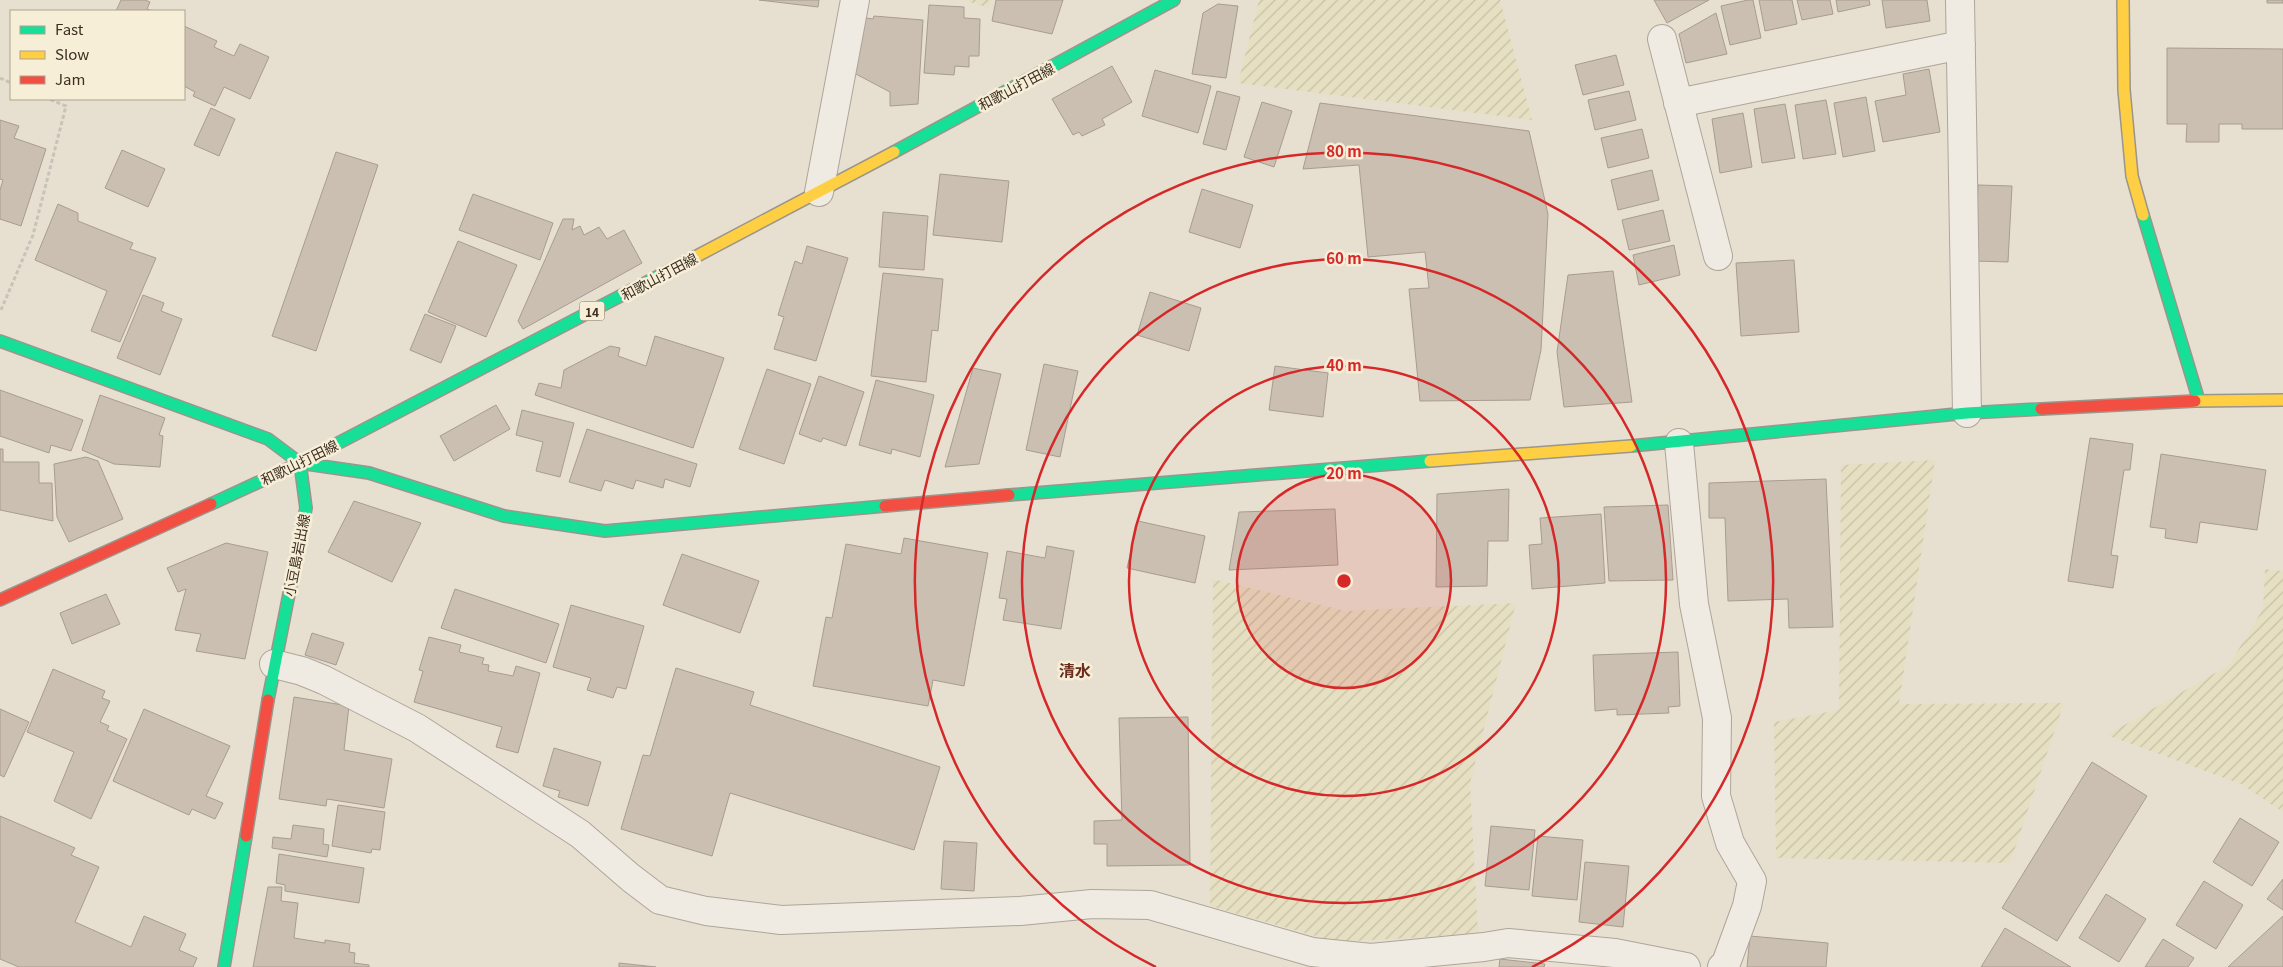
<svg xmlns="http://www.w3.org/2000/svg" width="2283" height="967" font-family="Georgia,'Noto Sans JP',serif">
<style>
.farmland{fill:url(#farmland-furrows)}
.building{fill:#cbbfb2;stroke:#a89c90}
.lines{fill:none;stroke-linecap:round;stroke-linejoin:round}
.street-casing{stroke:#ada599;stroke-width:30}
.fast-casing{stroke:#9c958a;stroke-width:14}
.slow-casing{stroke:#9c958a;stroke-width:14}
.jam-casing{stroke:#9c958a;stroke-width:14}
.path{stroke:#c8c2b9;stroke-width:3;stroke-dasharray:4 2.5;stroke-linecap:butt}
.street{stroke:#efebe3;stroke-width:28}
.fast{stroke:#16e098;stroke-width:11}
.slow{stroke:#ffcf43;stroke-width:11}
.jam{stroke:#f24e42;stroke-width:11}
.ring{fill:none;stroke:#d62828;stroke-width:2.5}
.labels{text-anchor:middle;dominant-baseline:central;stroke-width:5;stroke-linejoin:round;paint-order:stroke}
.shield{fill:#f7eed8;stroke:#756857;stroke-width:1}
.shield-label{font-size:12px;font-weight:bold;fill:#3d2e20}
.street-label{font-size:14px;fill:#3d2e20;stroke:#f7eed8}
.quarter-label{font-size:16px;font-weight:bold;fill:#6b2e1e;stroke:#f7eed8}
.centre{fill:#d62828;stroke:#f7eed8;stroke-width:2.5}
.ring-label{font-size:15px;text-anchor:middle;font-weight:bold;fill:#d62828;stroke:#f7eed8;stroke-width:5;stroke-linejoin:round;paint-order:stroke}
</style>
<defs>
<pattern id="farmland-furrows" width="10" height="10" patternUnits="userSpaceOnUse" patternTransform="scale(1.25)"><rect width="10" height="10" fill="#e6dfc2"/><path d="M-1 1l2-2M0 10L10 0M9 11l2-2" fill="none" stroke="#c6c0a6"/></pattern>
</defs>
<rect width="100%" height="100%" fill="#e7e0d1"/>
<path class="farmland" d="M964 0H991L989 8Z
M1259 0H1500L1532 120 1238 83Z
M1935 460 1899 704 2064 703 2010 863 1776 858 1774 722 1839 710 1841 465Z
M2265 569 2283 571V812L2241 784 2107 735 2229 665 2263 609Z
M1213 579 1346 611 1516 603 1470 783 1478 934 1337 942 1210 906Z"/>
<path class="building" d="M121 0H145L150 2 147 9 152 11H116Z
M759 0H819L818 7Z
M996 0H1063L1052 34 992 21Z
M1654 0H1709L1667 23Z
M1748 0H1753L1761 38 1730 45 1721 6Z
M1759 0H1792L1797 24 1765 31Z
M1797 0H1830L1833 14 1802 20Z
M1836 0H1869L1870 5 1838 12Z
M1882 0H1927L1930 21 1886 28Z
M2267 0H2283V3H2267Z
M1218 4 1238 6 1226 78 1192 74 1203 13Z
M929 5 964 7V18L980 19 979 56H969V67L955 66 954 75 924 73Z
M1716 13 1727 54 1686 63 1679 34Z
M874 16 923 20 918 104 890 106V92L854 73 860 17 873 19Z
M184 26 217 41 214 47 234 56 240 44 269 57 250 99 224 87 215 106 193 96 195 92 184 86Z
M2167 48 2283 49V129H2242V124H2219V142H2186L2187 124H2167Z
M1616 55 1624 85 1583 95 1575 65Z
M1112 66 1132 102 1102 119 1105 125 1082 136 1079 132 1073 135 1052 99Z
M1929 69 1940 132 1883 142 1875 101 1906 95 1903 74Z
M1155 70 1211 86 1198 133 1142 116Z
M1217 91 1240 97 1226 150 1203 144Z
M1629 91 1636 120 1595 130 1588 100Z
M1866 97 1875 151 1843 157 1834 103Z
M1826 100 1836 154 1803 159 1795 105Z
M1262 102 1292 111 1274 167 1244 157Z
M1320 103 1529 131 1548 214 1541 350 1530 400 1420 401 1409 289 1429 288 1425 252 1368 257 1359 165 1303 169Z
M1785 104 1795 158 1762 163 1754 109Z
M211 108 235 119 219 156 194 145Z
M1743 113 1752 167 1720 173 1712 119Z
M0 120 19 126 14 138 46 149 21 226 0 219V190L3 180 0 179Z
M1642 129 1649 158 1608 168 1601 138Z
M122 150 165 169 148 207 105 188Z
M336 152 378 165 316 351 272 336Z
M1652 170 1659 200 1618 210 1611 180Z
M940 174 1009 181 1002 242 933 235Z
M1978 185 2012 186 2008 262 1975 261Z
M1202 189 1253 205 1240 248 1189 232Z
M473 194 553 223 540 260 459 230Z
M58 204 78 213V221L133 243 130 249 156 258 120 342 91 331 107 291 35 260Z
M1663 210 1670 241 1629 250 1622 220Z
M883 212 928 216 924 270 879 267Z
M563 219H574L572 230 580 226 584 235 599 227 607 239 624 230 642 263 523 329 518 321Z
M458 241 517 265 486 337 428 312Z
M1674 245 1680 275 1639 285 1633 255Z
M807 246 848 258 816 361 774 349 784 317 778 315 795 261 802 264Z
M1794 260 1799 332 1741 336 1736 263Z
M1613 271 1632 402 1564 407 1557 352 1568 275Z
M883 273 943 279 938 331 932 330 926 382 871 376Z
M1150 292 1201 308 1189 351 1137 335Z
M143 295 164 303 161 311 182 319 160 375 117 358Z
M425 314 456 326 441 363 410 350Z
M655 336 724 358 693 448 535 395 539 383 561 388 564 370 610 346 620 348 618 356 646 366Z
M1044 364 1078 371 1060 457 1026 450Z
M1275 366 1328 373 1323 417 1269 410Z
M973 368 1001 374 979 464 945 467Z
M767 369 811 384 784 464 739 449Z
M819 376 864 392 846 446 823 438 821 442 799 434Z
M876 380 934 395 920 457 892 449 891 454 859 445Z
M0 390 83 420 71 451 51 445 49 453 0 436Z
M100 395 165 418 159 435 163 436 160 467 114 464 82 450Z
M496 405 510 429 454 461 440 436Z
M522 410 574 423 560 477 536 471 543 442 516 435Z
M587 429 697 464 690 487 665 479 663 488 636 480 633 489 605 480 601 491 569 482Z
M2090 438 2133 444 2130 470H2124L2111 555 2118 556 2113 588 2068 581Z
M0 449H3V462H39V483H52L53 521 0 510Z
M2161 454 2266 470 2257 530 2200 522 2197 543 2165 538 2166 529 2150 527Z
M86 457 98 461 123 519 69 542 57 517 54 464Z
M1826 479 1833 627 1789 628 1788 599 1728 601 1725 518H1709V483Z
M1509 489 1508 541H1488L1487 586 1436 587 1437 494Z
M354 501 421 523 392 582 328 552Z
M1668 505 1673 580 1609 581 1604 507Z
M1335 509 1338 565 1229 570 1239 512Z
M1601 514 1605 583 1532 589 1529 545 1542 544 1540 518Z
M1138 521 1205 536 1195 583 1127 568Z
M904 538 988 553 964 686 933 680 928 706 813 686 826 617 832 618 846 544 901 554Z
M226 543 268 552 245 659 196 651 201 634 175 630 186 589 178 592 167 568Z
M1047 546 1074 551 1061 629 1003 620 1007 599 999 598 1007 551 1045 558Z
M682 554 759 581 740 633 663 605Z
M455 589 559 624 546 663 441 628Z
M106 594 120 624 72 644 60 613Z
M571 605 644 626 626 689 617 687 613 698 587 690 591 678 553 667Z
M312 633 344 643 336 665 305 655Z
M429 637 461 645 459 652 484 658 482 664 489 665 488 671 513 676 516 666 540 673 518 753 496 747 502 727 414 702 423 671 419 670Z
M1678 652 1680 706 1668 707 1669 713 1617 715V709L1595 711 1593 655Z
M676 668 754 692 750 705 940 767 914 850 730 793 712 856 621 829 643 755 650 756Z
M53 669 105 691 102 698 110 701 100 722 109 726 107 730 127 739 91 819 54 801 74 752 27 732Z
M294 697 349 706 344 750 392 759 384 808 327 799 326 806 279 799Z
M0 709 29 722 4 777 0 775Z
M144 709 230 746 206 796 223 803 215 819 192 809 189 815 113 781Z
M1188 717 1190 865 1107 866V844H1094V821L1122 820 1119 718Z
M554 748 601 762 588 806 558 797 560 791 543 786Z
M2092 762 2147 796 2057 941 2002 908Z
M338 805 385 812 380 850 372 849 371 853 332 846Z
M0 816 75 848 71 855 99 867 75 922 131 947 144 916 186 934 179 950 197 958 193 967H19L0 959Z
M2240 818 2279 842 2252 886 2213 862Z
M293 825 324 829 323 844 329 845 327 857 272 848 273 837 291 839Z
M1491 826 1535 830 1529 890 1485 886Z
M1538 836 1583 840 1577 900 1532 896Z
M944 841 977 843 974 891 941 889Z
M279 854 364 868 359 903 285 891V885L276 883Z
M1585 862 1629 866 1623 927 1579 922Z
M2283 879V910L2267 899Z
M2204 881 2243 905 2216 949 2176 925Z
M268 887H282L281 901 298 903 294 938 325 943V940L350 944 349 952 355 953 354 963 369 965V967H253Z
M2106 894 2146 919 2119 962 2079 938Z
M2283 916V967H2228Z
M2005 928 2071 967H1981Z
M1750 936 1828 943 1826 967H1747Z
M2163 939 2194 958 2188 967H2145Z
M1500 959 1545 964 1544 967H1499Z
M619 963 656 967H619Z"/>
<g class="lines">
<g class="street-casing">
<path id="street" d="M1960 0 1967 413
M1662 39 1718 256
M1678 103 1961 45
M819 192 855 0
M1679 443 1694 604 1717 718 1716 796 1730 843 1752 881 1747 906 1725 966 1722 967
M274 664 302 671 324 680 417 728 580 834 631 878 660 900 706 911 781 920 1020 911 1092 904 1150 905 1312 952 1371 958 1484 947 1508 943 1615 953 1686 967"/>
</g>
<g class="fast-casing">
<path id="fast" d="M894 152 1174 0
M2143 215 2199 401
M0 341 268 439 300 463 306 508 268 700
M1631 446 1967 413 2041 409
M300 463 369 473 504 516 605 531 885 506
M1009 495 1430 461
M211 504 300 463 695 257
M224 967 246 836"/>
</g>
<g class="slow-casing">
<path id="slow" d="M2123 0 2124 90 2132 176 2143 215
M695 257 894 152
M2195 401 2283 400
M1430 461 1631 446"/>
</g>
<g class="jam-casing">
<path id="jam" d="M2041 409 2195 401
M885 506 1009 495
M0 600 211 504
M246 836 268 700"/>
</g>
<path class="path" d="M0 78 11 83
M1 310 33 235 66 106 49 99"/>
<use href="#street" class="street"/>
<use href="#fast" class="fast"/>
<use href="#slow" class="slow"/>
<use href="#jam" class="jam"/>
</g>
<circle cx="1344" cy="581" r="107" fill="#d62828" fill-opacity=".12"/>
<g class="ring">
<circle cx="1344" cy="581" r="107"/>
<circle cx="1344" cy="581" r="215"/>
<circle cx="1344" cy="581" r="322"/>
<path d="M1156 967A429 429 0 1 1 1532 967"/>
</g>
<g class="labels">
<rect class="shield" x="579.5" y="301.5" width="25" height="19" rx="4"/>
<g class="shield-label">
<text x="592" y="311">14</text>
</g>
<g class="street-label">
<text transform="translate(1016 86) rotate(-28)">和歌山打田線</text>
<text transform="translate(659 276) rotate(-28)">和歌山打田線</text>
<text transform="translate(299 462) rotate(-26)">和歌山打田線</text>
<text transform="translate(296 555) rotate(-79)">小豆島岩出線</text>
</g>
<g class="quarter-label">
<text x="1075" y="670">清水</text>
</g>
</g>
<circle cx="1344" cy="581" r="8" class="centre"/>
<g class="ring-label">
<text x="1344" y="157">80 m</text>
<text x="1344" y="264">60 m</text>
<text x="1344" y="371">40 m</text>
<text x="1344" y="479">20 m</text>
</g>
<rect x="10" y="10" width="175" height="90" fill="#f7eed8" stroke="#ada18e"/>
<rect x="20" y="26" width="25" height="8" fill="#16e098" stroke="#ada18e"/>
<text x="55" y="35" font-size="15" fill="#3d2e20">Fast</text>
<rect x="20" y="51" width="25" height="8" fill="#ffcf43" stroke="#ada18e"/>
<text x="55" y="60" font-size="15" fill="#3d2e20">Slow</text>
<rect x="20" y="76" width="25" height="8" fill="#f24e42" stroke="#ada18e"/>
<text x="55" y="85" font-size="15" fill="#3d2e20">Jam</text>
</svg>
